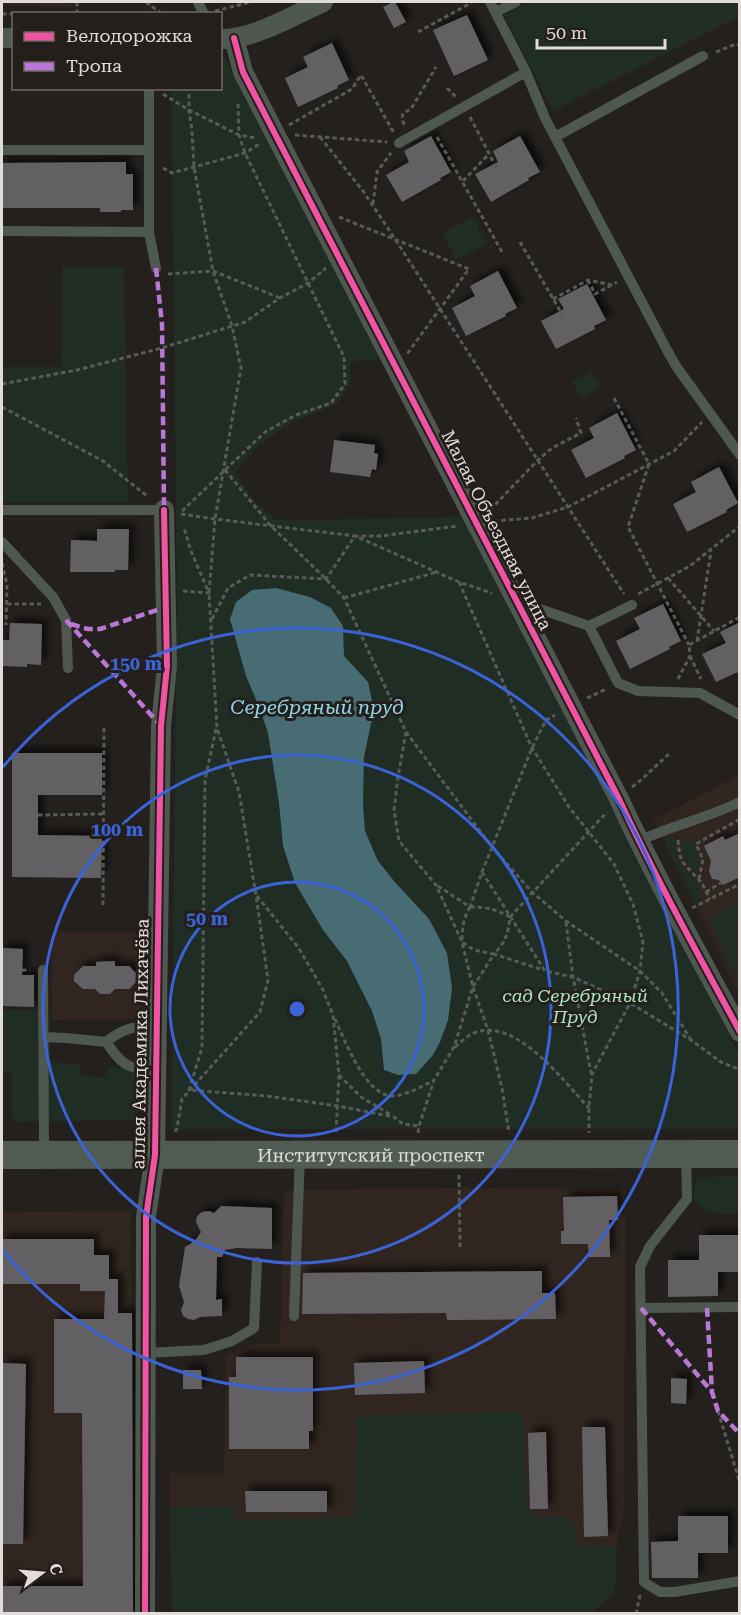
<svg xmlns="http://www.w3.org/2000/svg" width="741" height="1615" font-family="'Roboto Serif',serif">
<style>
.built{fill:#30251f}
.green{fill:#202d25;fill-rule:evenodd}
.water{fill:#476c73}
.building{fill:#646064;filter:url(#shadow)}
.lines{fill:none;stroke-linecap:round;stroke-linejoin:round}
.path{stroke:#565b57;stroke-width:3;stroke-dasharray:4.5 3;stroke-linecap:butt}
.lane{stroke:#4f5751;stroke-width:10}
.street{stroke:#4f5751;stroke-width:20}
.secondary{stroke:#4f5b53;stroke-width:28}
.quiet{stroke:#ba77d6;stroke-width:4.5;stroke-dasharray:9 4.5;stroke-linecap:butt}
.cycleway-casing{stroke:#251f1b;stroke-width:10}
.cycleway{stroke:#f153a3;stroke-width:6}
.ring{fill:none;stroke:#3a63d8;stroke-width:3}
.labels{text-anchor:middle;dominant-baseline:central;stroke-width:6;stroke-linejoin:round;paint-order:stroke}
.street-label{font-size:18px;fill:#e1dcda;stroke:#251f1b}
.park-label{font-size:18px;font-style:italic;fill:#a9e5c3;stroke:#251f1b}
.water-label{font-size:20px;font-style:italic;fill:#8dd7e7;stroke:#251f1b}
.centre{fill:#3a63d8;stroke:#251f1b;stroke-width:3}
.ring-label{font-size:18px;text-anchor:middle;font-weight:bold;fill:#3a63d8;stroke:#251f1b;stroke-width:6;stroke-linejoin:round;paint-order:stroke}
</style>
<defs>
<filter id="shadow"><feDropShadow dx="5.5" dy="-5.5" stdDeviation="3" flood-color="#0009"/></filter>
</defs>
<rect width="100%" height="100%" fill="#23201d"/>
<path class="built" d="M2 2H74L73 7 2 6Z
M739 775V993L653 820Z
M52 932 142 933V1019L52 1020Z
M459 1188 626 1189 624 1509 617 1539 615 1593 591 1613H172L169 1473H224L226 1355 254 1344H280L284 1190Z
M131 1211 133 1613H2V1212Z"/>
<path class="green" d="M529 2H739V20L737 18 553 111 504 15Z
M221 58H226L240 88 380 359 350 362V383L338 403 321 411 294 421 260 444 235 472 253 499 276 520 463 517 739 1054V1129H171L177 590 171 89 220 88ZM343 626 344 656 368 682 374 710 364 757 363 804 365 831 378 861 394 881 429 919 384 1070 381 1039 372 1012 347 961 323 930 295 883 283 846 279 803 268 733 260 709Z
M473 217 487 244 456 260 442 232Z
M62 267H124L128 502H2V367H61Z
M592 371 601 387 581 398 572 381Z
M675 836C676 841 675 846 676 851 679 866 689 874 700 884V897L697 900H693L663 839Z
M681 840 693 842 701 859 698 875C687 865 681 856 681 840Z
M739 901V982L708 918Z
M49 1009 51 1062 80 1064V1075L107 1078 108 1067 124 1068 139 1072 137 1120 12 1122 11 1072H2V1010Z
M739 1176V1214H720L705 1210 694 1199V1188L698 1177Z
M523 1412 527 1509 539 1518H570L575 1525V1545L617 1546 615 1593 591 1613H172L170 1507 234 1506V1520L355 1518 357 1415Z"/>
<path class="water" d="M276 588 310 597 331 608 343 626 344 656 368 682 374 710 364 757 363 804 365 831 378 861 394 881 429 919 447 953 452 988 448 1020 440 1042 433 1055 416 1074 398 1075 384 1070 381 1039 372 1011 347 961 323 930 295 883 283 846 279 803 268 733 260 709 246 676 230 619 236 602 252 590Z"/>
<path class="building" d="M393 2H395L406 22 394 28 383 7Z
M467 15 488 60 454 76 433 30Z
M332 43 349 80 337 86 338 88 298 107 285 78 308 67 303 57Z
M431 136 451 172 440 178 441 180 402 202 386 175 409 162 404 151Z
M520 136 540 172 528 178 529 180 491 202 475 174 498 162 493 151Z
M126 162V174H133V210H121V212H100V208H2V163Z
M498 271 517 308 505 314 506 316 466 336 452 308 475 296 470 286Z
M587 284 606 320 594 326 595 329 556 349 541 321 564 309 558 299Z
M617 413 636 450 624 456 625 458 586 478 571 450 594 438 589 428Z
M334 440 375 445 374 453 378 454 376 470 372 469 370 477 330 472Z
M719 467 738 503 726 510 727 512 687 532 673 504 696 492 691 482Z
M97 529H129L128 570H115V572H70L71 540 97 541Z
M663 604 681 641 669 647 670 649 630 669 616 641 640 629 634 618Z
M740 622V671L716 682 702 654 726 643 720 632Z
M10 623 42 624 41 665 27 664V667L2 666V640H9Z
M12 753H102V795H38V835L102 836 101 878 12 877Z
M740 833V877L723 885 719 880 712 879 709 871 711 861 704 846 723 836 725 840Z
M2 948 23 949 22 975H34V1007L2 1006Z
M115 961V966H129L136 973V982L129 989H115L110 994H100L95 989H83L74 981V975L83 966H96V962Z
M617 1196 618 1220H609L610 1257H589L588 1244H561V1231H564L563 1197Z
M221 1206 272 1208V1249L237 1248 225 1250 222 1257H217L216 1300 222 1299V1316L200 1317 194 1320 188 1319 183 1316 181 1310 184 1302 179 1286 185 1247 195 1241 201 1232 196 1222 197 1216 202 1212 209 1211 214 1213Z
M699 1235H740V1272H718V1296L668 1297V1260H699Z
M2 1239H94V1255H109V1279H118V1313H132L133 1614H2V1586H83L82 1413H54V1319H104L105 1291H80V1284H2Z
M542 1271V1293H555L556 1319 447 1320 446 1313 302 1314 303 1273Z
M236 1357H313V1431H309V1449H229V1377H236Z
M424 1361 425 1393 355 1395 354 1363Z
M2 1363 26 1364 23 1544H2Z
M183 1370H201L202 1389H183Z
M671 1378 687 1379 686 1404 671 1403Z
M582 1427H605L608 1536 584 1537Z
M546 1432 548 1509H530L528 1433Z
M245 1491H327V1512H246Z
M678 1516H728V1553H698V1578H652L651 1542 678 1541Z"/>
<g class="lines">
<path class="path" d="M146 2 162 14
M215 11 251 2
M2 14H14
M77 14V2
M418 32 471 3
M716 52 736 44 740 45
M447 88 456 97
M163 94 189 110 239 135 256 138
M470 117 497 169
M289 125 352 89 361 75 394 133
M404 125 402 118 403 113 411 109 436 67
M295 135 387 142
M320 137 363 191 395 239 624 594
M437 137 502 252
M163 168 172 173 245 153 261 143
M463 181 489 154
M373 204 377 172 391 153
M339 217 469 269 407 354
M520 242 563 316
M168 274 213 271 280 298
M588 280 595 294 610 286
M553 299 588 280 612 285 617 282
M2 384 77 370 162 348 245 322 280 298 308 283 326 268
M614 398 649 464 628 527 689 645
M2 407 103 461 147 496
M225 470 271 526 326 579 344 598 406 732 398 777 394 810 399 841 436 885 462 942 473 987 488 1030 502 1088 509 1133
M490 510 538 460 552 448 581 433 576 418
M182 511 265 432 296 415 331 403 345 384 344 357 245 153 239 135 238 103
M181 514 215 519 355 536 459 582 492 593
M494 521 532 518 568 507 674 451 702 422
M2 563 7 585 6 625
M668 578 714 631
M459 582 532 748 569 807 614 864 633 904 643 942 640 971 630 1003 592 1074 589 1108V1133
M183 591 209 593 191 551 184 528
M638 594 690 566 740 526
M344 598 437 572
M7 604H41
M212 619 228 588 250 575 326 579 355 536H380L458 526
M697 641 711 551
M690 656 701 679
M678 679 690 656 689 645 740 617
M587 698 606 689
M216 729 205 780 202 1048 189 1090 267 1096 338 1106 394 1117 403 1124 419 1126
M406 732 492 847 532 892 566 921 640 971 662 993 691 1040
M632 787 641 780 671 752
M38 815 103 814
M678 840C680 864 682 861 697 878 703 883 706 892 710 899
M482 872 545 971 573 977 630 1003 691 1040 721 1062 740 1070
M699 879 703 859 696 844 740 819
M438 886 470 907 482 872 532 748 546 720 555 715
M706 892 721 883
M257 896 298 947 322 988 333 1015 339 1075 336 1133
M103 905 104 726
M470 907C487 907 495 909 510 917 508 934 506 941 494 954L474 950 462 942C462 928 463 919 470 907Z
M692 908 740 884
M510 917 607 812
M566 922 573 977 591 1073
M22 970H30
M335 1019C345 1040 365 1096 393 1096 407 1095 420 1087 433 1081
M455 1047C461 1042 467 1036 474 1033 516 1016 564 1082 589 1108
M339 1075 361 1097 391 1115
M175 1132 177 1128 182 1099 260 1012 268 980 256 895 239 792 217 728 209 593 215 519 241 368 232 326 213 271 194 167 192 131 189 110V88
M418 1133 419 1126 434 1080 454 1047 473 987 494 954 543 970
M459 1175 460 1248
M718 1411 740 1483
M636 1614 640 1595"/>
<path class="lane" d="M198 2 204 14
M490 2 526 72 545 118 667 350 676 366 740 455
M496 12 516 2
M149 88V232L156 268
M555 137 703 56
M399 143 526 72
M2 150H149
M2 231 149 232
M2 510H164
M2 542 53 597 66 620 68 668
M517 601 589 626 618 683 638 691 700 693 740 715
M589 626 632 605
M639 841C671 826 707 818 740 802
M43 970 44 1153
M44 1037 66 1038 106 1042C125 1027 133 1027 157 1026
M106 1042C124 1067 126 1067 156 1072
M686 1155 687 1199 650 1246 640 1267 644 1582 660 1592H675L740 1581
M641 1308 740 1307
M294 1316 300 1155
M146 1353 204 1350 232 1341 254 1328 257 1262"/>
<path class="street" d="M2 38H14
M234 38 243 72 618 797C655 877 698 954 740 1032
M223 39C256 38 294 15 323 2
M145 1614 146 1217 155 1155 161 726 167 666 164 510"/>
<path class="secondary" id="s1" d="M2 1155 740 1154"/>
<path class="quiet" d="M156 268 162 324 164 510
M66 620 161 726
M71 624 88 629H100L166 607
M641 1308 712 1392 718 1411 740 1434
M707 1308 712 1392"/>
<g class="cycleway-casing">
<path id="cycleway" d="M234 38 243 72 618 797C655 877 698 954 740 1032
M145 1614 146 1217 155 1155 161 726 167 666 164 510"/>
</g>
<use href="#cycleway" class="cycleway"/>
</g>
<g class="ring">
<circle cx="297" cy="1009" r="127"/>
<circle cx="297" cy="1009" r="254"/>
<path d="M3 767A381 381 0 1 1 3 1251"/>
</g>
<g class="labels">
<g class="street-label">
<text transform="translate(497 530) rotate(63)">Малая Объездная улица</text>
<text transform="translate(140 1044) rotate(-89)">аллея Академика Лихачёва</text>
<text stroke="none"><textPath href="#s1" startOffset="369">Институтский проспект</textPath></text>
</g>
<g class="park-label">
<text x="575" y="995">сад Серебряный<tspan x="575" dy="21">Пруд</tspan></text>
</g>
<g class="water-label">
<text x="317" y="707">Серебряный пруд</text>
</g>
</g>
<circle cx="297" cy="1009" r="9" class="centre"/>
<g class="ring-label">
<text x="136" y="670">150 m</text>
<text x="117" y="836">100 m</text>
<text x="207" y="925">50 m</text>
</g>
<rect width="741" height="1615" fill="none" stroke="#e1dcda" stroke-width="6"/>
<rect x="12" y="12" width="210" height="78" fill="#251f1b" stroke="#706b67" stroke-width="1.5"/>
<rect x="24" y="32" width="30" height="9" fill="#f153a3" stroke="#706b67" stroke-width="1.5"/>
<text x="66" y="42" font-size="18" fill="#e1dcda">Велодорожка</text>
<rect x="24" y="62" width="30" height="9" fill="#ba77d6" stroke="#706b67" stroke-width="1.5"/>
<text x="66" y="72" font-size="18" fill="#e1dcda">Тропа</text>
<g transform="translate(42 1573) rotate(74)" stroke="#251f1b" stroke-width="4.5" paint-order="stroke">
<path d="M0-4.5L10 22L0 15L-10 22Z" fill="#e1dcda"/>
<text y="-9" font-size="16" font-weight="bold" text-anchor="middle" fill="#e1dcda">С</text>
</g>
<path d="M537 39v9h128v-9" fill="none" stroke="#e1dcda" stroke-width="3"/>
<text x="546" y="39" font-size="18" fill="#e1dcda" stroke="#251f1b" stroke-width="4.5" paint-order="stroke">50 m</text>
</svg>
